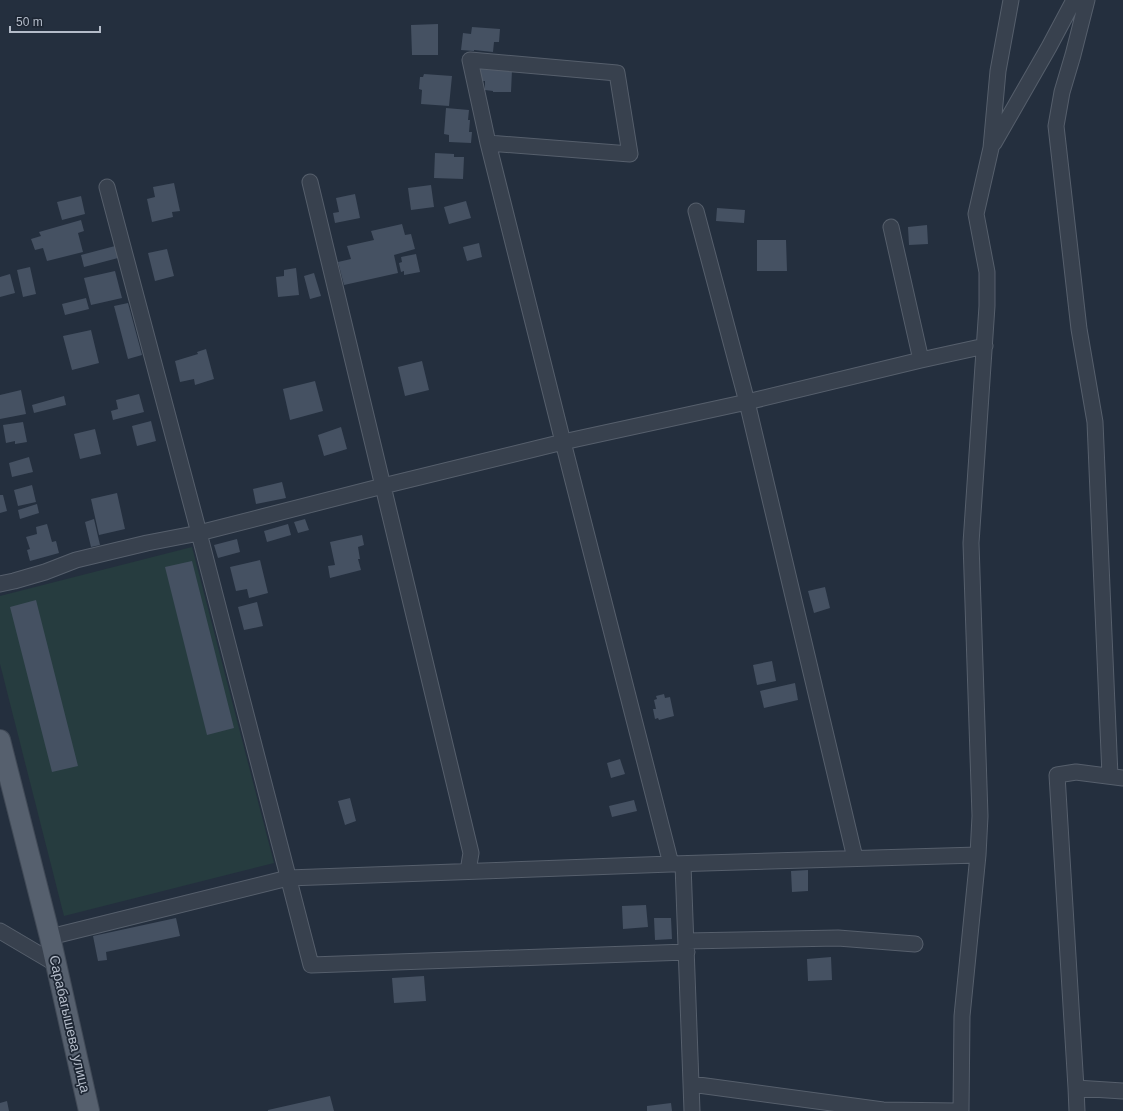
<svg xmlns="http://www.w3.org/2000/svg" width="1123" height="1111" font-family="Helvetica,sans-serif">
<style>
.green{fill:#263c3f}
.building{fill:#455162}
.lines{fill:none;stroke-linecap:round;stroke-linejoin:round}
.minor-casing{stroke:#565f6c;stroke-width:17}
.major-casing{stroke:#414a57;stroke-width:22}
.minor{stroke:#38414e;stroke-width:15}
.major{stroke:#56606e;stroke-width:20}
.labels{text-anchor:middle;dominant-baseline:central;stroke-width:3.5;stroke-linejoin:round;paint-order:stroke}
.street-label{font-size:14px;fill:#b4bcc9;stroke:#1d2633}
</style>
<rect width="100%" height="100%" fill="#242f3e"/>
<path class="green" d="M192 547 274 863 64 916 0 664V596Z"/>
<path class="building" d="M438 24V55H412L411 25Z
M472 27 500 29 499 42H494L493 52 474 50V51L461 50 463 33 471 34Z
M480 66 512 70 511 92H493V91L485 90V81H479Z
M424 74 452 76 449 106 421 104 422 90 419 89 420 77H423Z
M446 108 469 110 468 120H470L469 132H472L471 143 449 142V135L444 134Z
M435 153 454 154V157H464L463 179 434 178Z
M174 183 180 211 172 212 173 217 152 222 147 199 155 197 153 187Z
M431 185 434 207 411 210 408 188Z
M355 194 360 218 335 223 333 213 339 212 336 198Z
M81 196 85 214 62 220 57 202Z
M466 201 471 218 449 224 444 207Z
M717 208 745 210 744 223 716 221Z
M81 220 84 231 78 233 83 252 47 261 43 248 35 250 31 239 41 236 39 232Z
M402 224 405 235 411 234 415 249 394 255 398 273 344 285 338 262 351 259 347 246 374 240 371 231Z
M927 225 928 244 909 245 908 227Z
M757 240H786L787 271H757Z
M479 243 482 257 467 261 463 247Z
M115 246 118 258 84 267 81 255Z
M167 249 174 276 155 281 148 253Z
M416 254 420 272 404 275V271L401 272 399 263 402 262 401 257Z
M30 267 36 294 23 297 17 270Z
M296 268 299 295 278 297 276 277 284 276V270Z
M115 271 122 298 91 305 84 278Z
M314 273 321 296 310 299 304 276Z
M10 274 15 293 0 297V277Z
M86 298 89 309 65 315 62 304Z
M128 303 142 355 128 359 114 306Z
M91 330 99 363 72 370 63 336Z
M206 349 214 379 195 385 194 379 180 382 175 361 198 354 197 352Z
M422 361 429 390 405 396 398 367Z
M315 381 323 411 290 420 283 389Z
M21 390 26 414 0 419V395Z
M139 394 144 412 113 420 111 411 118 409 116 400Z
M64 396 66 405 34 413 32 405Z
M151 421 156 441 137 446 132 426Z
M23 422 27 442 15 444V441L6 443 3 425Z
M341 427 347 449 324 456 318 435Z
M95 429 101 454 80 459 74 434Z
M29 457 33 472 12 477 9 463Z
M282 482 286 498 256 504 253 489Z
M32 485 36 502 18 506 14 490Z
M117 493 125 529 99 535 91 499Z
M0 495H3L7 511 0 513Z
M37 504 39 513 20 519 18 510Z
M94 519 100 545 91 547 85 522Z
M305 519 309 530 298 533 294 522Z
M47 524 52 542 56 541 59 553 30 561 27 550 30 549 26 537 37 534 36 527Z
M288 524 291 535 267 542 264 531Z
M362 535 364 545 358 547 360 559H358L361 570 330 578 328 566 335 565 330 542Z
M237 539 240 552 218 558 214 545Z
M260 560 268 593 249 598 247 589 236 591 230 567Z
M192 561 234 728 207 735 165 567Z
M825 587 830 608 814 613 808 591Z
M36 600 78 766 52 772 10 607Z
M257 602 263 626 244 630 238 607Z
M772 661 776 681 757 685 753 665Z
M795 683 798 700 764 708 760 691Z
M664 694 665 698 670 697 674 716 659 720 658 718 655 719 653 709H656L654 700 657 699 656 696Z
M620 759 625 774 611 778 607 763Z
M350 798 356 821 345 825 338 801Z
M634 800 637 811 612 817 609 806Z
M808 870V891L792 892 791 871Z
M646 905 648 927 623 929 622 906Z
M176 918 180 936 106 952 107 960 98 961 93 936Z
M654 918H671L672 939 655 940Z
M831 957 832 980 808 981 807 959Z
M424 976 426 1001 394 1003 392 978Z
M330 1096 334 1111H268V1110Z
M7 1101 9 1111H0V1103Z
M671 1103 672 1111H647V1106Z"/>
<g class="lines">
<g class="minor-casing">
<path id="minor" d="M1087 0 1073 55 1062 92 1056 126 1079 329 1095 422 1110 776
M488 143 630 154 617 73 470 60 488 143 563 442 671 864
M994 143 1049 47 1074 0
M310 182 471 853 468 871
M107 187 199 533 311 965 687 952
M696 211 747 402 855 858
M891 227 921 360
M0 584 14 581 45 572 76 560 147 543 199 533 383 486 563 442 747 402 921 360 985 346
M683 864 692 1111
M0 931 56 964
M50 937 288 878 671 864 978 855
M686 941 838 938 915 944
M691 1084 883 1110 958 1111
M1076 1088 1123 1091
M961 1111 962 1016 978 855 980 816 971 543 987 306V272L976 214 991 148 998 71 1011 0
M1077 1111 1076 1088 1057 775 1076 772 1123 778"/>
</g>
<g class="major-casing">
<path id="major" d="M0 740 50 937 89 1111"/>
</g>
<use href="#minor" class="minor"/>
<use href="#major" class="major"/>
</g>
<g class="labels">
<g class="street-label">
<text transform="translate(70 1024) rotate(77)">Сарабагышева улица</text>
</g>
</g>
<path d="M10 26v6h90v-6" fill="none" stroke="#b4bcc9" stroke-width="2"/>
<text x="16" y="26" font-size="12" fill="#b4bcc9" stroke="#1d2633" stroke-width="3" paint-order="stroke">50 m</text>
</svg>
